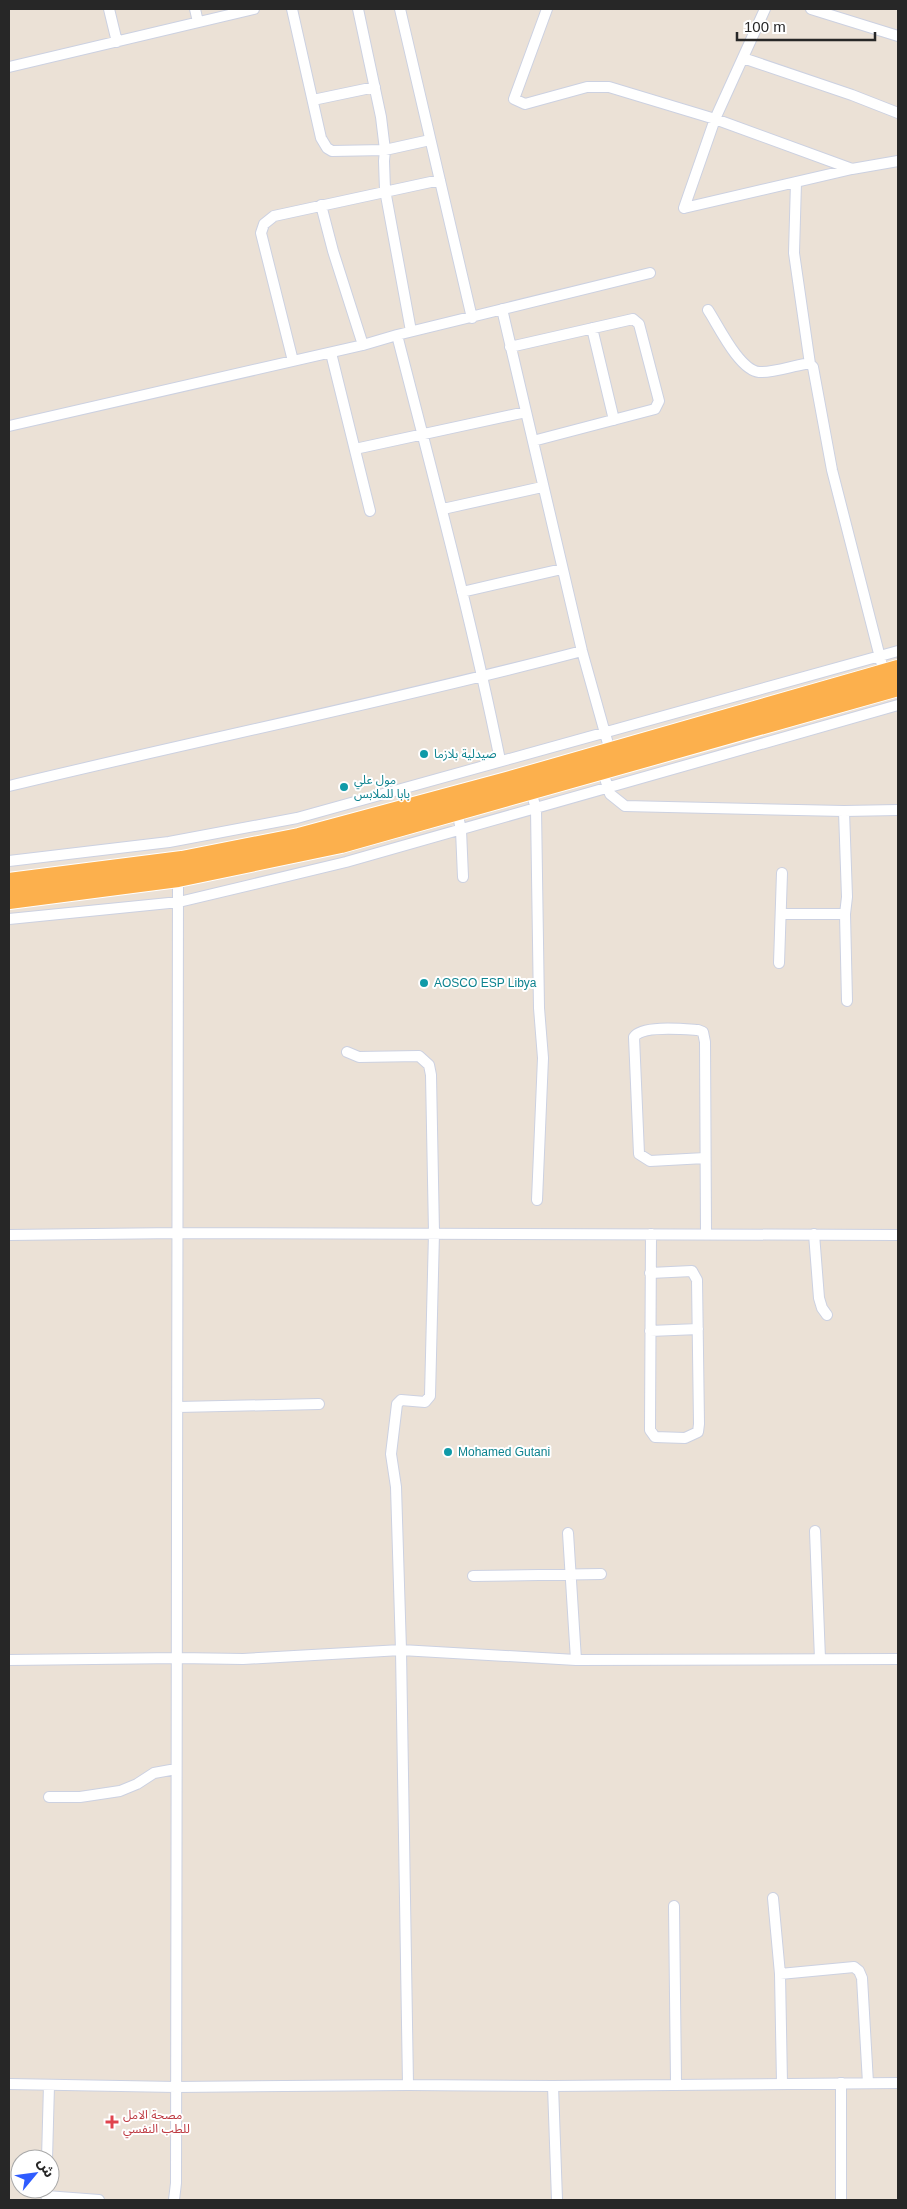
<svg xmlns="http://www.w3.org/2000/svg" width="907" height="2209" font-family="Arial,'Noto Sans Arabic',sans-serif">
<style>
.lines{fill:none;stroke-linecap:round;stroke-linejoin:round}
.minor-casing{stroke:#ccd1e1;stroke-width:12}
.trunk-casing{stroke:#fff;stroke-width:20}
.minor{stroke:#fff;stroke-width:10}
.trunk{stroke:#fcb04d;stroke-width:18}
.culture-dot{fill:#0f9aa8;stroke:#fff;stroke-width:2}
.health-dot{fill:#e0444e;stroke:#fff;stroke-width:2}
.labels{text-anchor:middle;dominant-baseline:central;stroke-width:4;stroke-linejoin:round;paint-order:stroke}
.culture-label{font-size:12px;fill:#0d838f;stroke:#fff;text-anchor:start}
.health-label{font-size:12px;fill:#be3a42;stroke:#fff;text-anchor:start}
</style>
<rect width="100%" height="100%" fill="#ebe1d6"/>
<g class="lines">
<g class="minor-casing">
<path id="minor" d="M109 9 117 42
M195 9 198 22
M292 9 321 138 327 148 332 151 385 150 430 140
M358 9 381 117 385 150 384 161 385 190 411 331
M400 9 472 318
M547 9 514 99 525 104 587 87H609L715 119 852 169
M811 9 898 36
M743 58 852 95 898 113
M9 67 254 9
M313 100 375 87
M796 182 794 253 810 364
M321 205 333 251 363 345
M684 208 852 169 898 161
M684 208 715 119 765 9
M502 309 582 651 610 751
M708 310C718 325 739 370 759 372 772 373 792 366 805 364H810L813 367 832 470 884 673
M592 328 614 420
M397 335C433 476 471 617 500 760
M510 347 633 319 639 324 659 401 655 409 533 441
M331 353 370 511
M293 361 261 233 264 224 274 216 440 180
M9 426 363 345 397 335 650 273
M355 449 526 412
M443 509 542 487
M462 592 562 569
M603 772 610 794 625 806 844 811 898 810
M9 786C199 740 392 701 582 651
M531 791 536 809 539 1008 543 1058 537 1200
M457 811 461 830 463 877
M9 861 169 842 297 818 898 651
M782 914H845L847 897 844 811
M845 914 847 1001
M9 919 179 902 346 862 898 705
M779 963 782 873
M347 1052 359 1057 419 1056 429 1065 431 1075 434 1233 430 1396 425 1402 401 1400 397 1404 391 1454 396 1487 401 1650 408 2085
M705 1158 650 1161 639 1154 634 1037C642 1025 683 1029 698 1030L703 1032 705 1042 706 1234
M814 1234 819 1298 822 1308 827 1315
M9 1235 178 1233 898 1235
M650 1273 692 1271 697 1280 699 1424 698 1432 685 1438 655 1437 650 1430 651 1234
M650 1331 698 1329
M178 1407 319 1404
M815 1531 820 1659
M568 1533 576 1660
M473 1576 601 1574
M9 1660 178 1658 243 1659 401 1650 576 1660 898 1659
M49 1797H80L120 1791 137 1784 154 1773 176 1769
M773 1898 780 1974 782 2083
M674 1906 676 2083
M780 1974 854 1967 859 1971 862 1978 868 2083
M9 2084 176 2087 408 2085 553 2086 898 2083
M553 2086 557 2200
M47 2159 49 2085
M46 2196 99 2200
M174 2200 176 2183 178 878
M841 2200V2083"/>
</g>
<g class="trunk-casing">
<path id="trunk" d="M9 882 182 860 299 837 507 781 898 669
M9 900 178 878 341 844 898 687"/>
</g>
<use href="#minor" class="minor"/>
<use href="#trunk" class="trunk"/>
</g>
<g class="culture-dot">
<circle cx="424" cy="754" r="5"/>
<circle cx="344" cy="787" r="5"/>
<circle cx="424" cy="983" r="5"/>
<circle cx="448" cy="1452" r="5"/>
</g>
<path class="health-dot" d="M109.5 2114.5h5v5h5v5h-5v5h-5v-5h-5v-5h5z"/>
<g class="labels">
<g class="culture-label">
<text x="434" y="754">صيدلية بلازما</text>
<text x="354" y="780">مول علي<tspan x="354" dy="14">بابا للملابس</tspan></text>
<text x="434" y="983">AOSCO ESP Libya</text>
<text x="458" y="1452">Mohamed Gutani</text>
</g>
<g class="health-label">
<text x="123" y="2115">مصحة الامل<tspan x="123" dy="14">للطب النفسي</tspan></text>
</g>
</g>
<rect width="907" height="2209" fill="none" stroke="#272727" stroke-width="20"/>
<g transform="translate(35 2174) rotate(61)"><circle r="24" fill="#ffffff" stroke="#a9a9a9"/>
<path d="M0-4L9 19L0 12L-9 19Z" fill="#2f5cff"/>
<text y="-8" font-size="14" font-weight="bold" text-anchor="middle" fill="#272727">ش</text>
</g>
<path d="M737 32v8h138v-8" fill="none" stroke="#272727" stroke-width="2.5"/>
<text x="744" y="32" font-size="15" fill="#272727" stroke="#ffffff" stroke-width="4" paint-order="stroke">100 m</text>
</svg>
